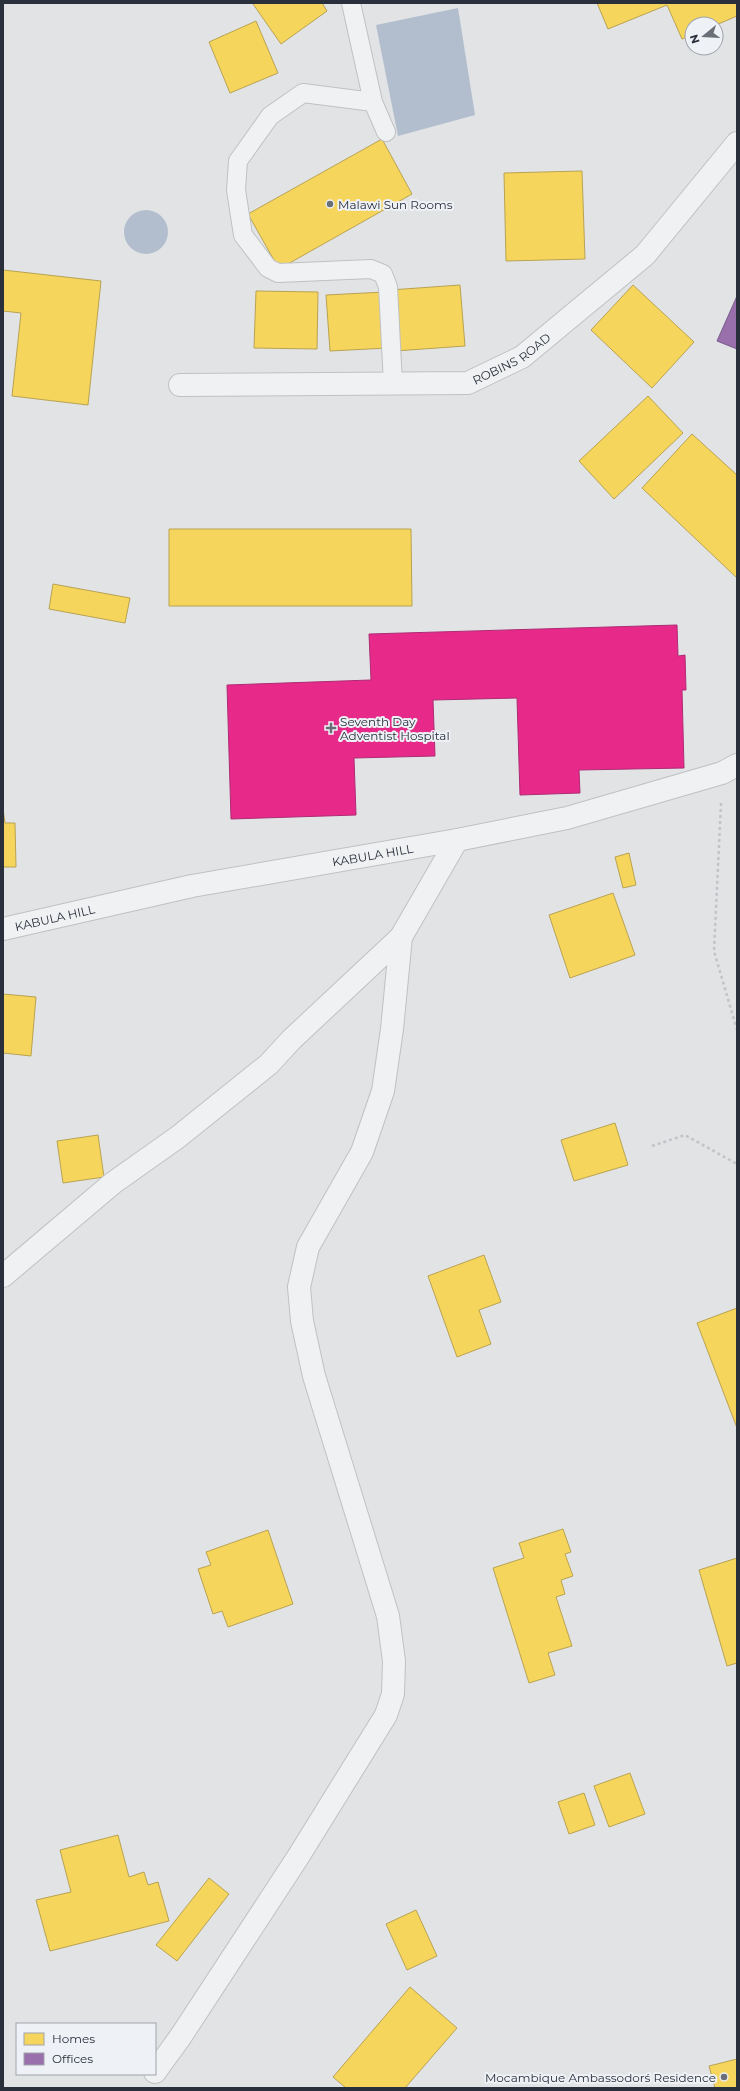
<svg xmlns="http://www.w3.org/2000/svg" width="740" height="2091" font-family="Montserrat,sans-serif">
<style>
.water{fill:#b2bece}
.homes{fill:#f6d55c;stroke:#b9a352}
.offices{fill:#9970ab;stroke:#785c8a}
.health{fill:#e7298a;stroke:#ae2b73}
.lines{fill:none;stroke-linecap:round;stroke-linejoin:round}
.service-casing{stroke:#bfc1c3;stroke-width:20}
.minor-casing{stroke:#bfc1c3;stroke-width:24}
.path{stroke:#c2c4c8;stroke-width:2.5;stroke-dasharray:3 3;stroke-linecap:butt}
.service{stroke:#f0f1f2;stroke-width:18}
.minor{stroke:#f0f1f2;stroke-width:22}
.poi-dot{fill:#6a6e77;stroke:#eef1f5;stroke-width:1.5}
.labels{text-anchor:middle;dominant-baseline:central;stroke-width:4;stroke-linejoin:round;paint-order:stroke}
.poi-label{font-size:12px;fill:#2a2f3c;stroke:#eef1f5;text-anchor:start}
.street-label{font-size:12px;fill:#2a2f3c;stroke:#eef1f5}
</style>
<rect width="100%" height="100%" fill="#e1e3e5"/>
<path class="water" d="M458 8 475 115 398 136 376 25Z
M124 232a22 22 0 1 1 44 0a22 22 0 1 1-44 0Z"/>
<path class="homes" d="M255 3H322L327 11 281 44 253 4Z
M597 3H737V16L716 25 692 24V35L682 39 667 5 608 29Z
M256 21 278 73 230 93 209 42Z
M382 139 412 194 279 269 248 214Z
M582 171 585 259 506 261 504 173Z
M3 270 101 281 88 405 12 396 21 313 3 311Z
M460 285 465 346 395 351 390 290Z
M633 285 694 342 652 388 591 330Z
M256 291 318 292 317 349 254 348Z
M385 292 388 348 330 351 326 295Z
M648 396 683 433 614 499 579 461Z
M692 434 737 475V578L642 488Z
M169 529H411L412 606H169Z
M53 584 130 598 125 623 49 609Z
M3 809 5 823H15L16 867H3Z
M629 853 636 885 623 888 615 857Z
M613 893 635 955 570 978 549 915Z
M3 994 36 997 31 1056 3 1053Z
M615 1123 628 1165 574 1181 561 1140Z
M98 1135 104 1177 63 1183 57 1141Z
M484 1255 501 1302 479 1310 491 1344 457 1357 428 1276Z
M737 1308V1428L697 1323Z
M563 1529 571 1552 565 1554 573 1576 561 1580 565 1594 556 1597 572 1646 548 1653 555 1675 529 1683 493 1568 524 1558 519 1543Z
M268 1530 293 1604 228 1627 222 1611 213 1614 198 1569 211 1565 206 1552Z
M737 1558V1663L727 1666 699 1570Z
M630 1773 645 1814 609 1827 594 1786Z
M584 1793 595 1825 569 1834 558 1802Z
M118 1835 129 1877 144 1872 148 1885 158 1882 169 1921 50 1951 36 1900 71 1892 60 1850Z
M209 1878 229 1894 177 1961 156 1945Z
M416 1910 437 1956 407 1970 386 1924Z
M410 1987 457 2028 405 2088H346L333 2077Z
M737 2059V2088H715L709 2066Z"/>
<path class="offices" d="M737 296V349L717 341Z"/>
<path class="health" d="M677 625 678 656 685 655 686 690H682L684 768 579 770 580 793 520 795 517 698 433 700 435 756 354 758 356 815 231 819 227 685 371 680 369 634Z"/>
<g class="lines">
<g class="service-casing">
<path id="service" d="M351 3 373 102 386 132
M373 102 303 93 270 116 238 161 236 190 243 235 268 268 278 273 371 269 383 274 388 287 393 384"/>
</g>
<g class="minor-casing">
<g id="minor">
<path id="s1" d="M180 385 468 383 522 357 645 255 737 143"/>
<path id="s2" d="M3 929 192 886 457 840 567 818 722 773 737 765"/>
<path d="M3 1276 113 1183 178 1137 269 1064 291 1040 401 937"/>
<path d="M155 2072 181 2036 298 1857 386 1715 393 1694 394 1661 388 1616 314 1376 302 1321 299 1287 308 1247 362 1152 383 1091 392 1029 401 937 457 840"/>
</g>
</g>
<path class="path" d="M721 803 714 951 737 1030
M652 1146 685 1135 737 1164"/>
<use href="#service" class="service"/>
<use href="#minor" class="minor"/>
</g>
<g class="poi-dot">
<circle cx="330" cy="204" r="4"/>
<path d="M329 722h4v4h4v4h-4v4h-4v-4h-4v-4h4z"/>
<circle cx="724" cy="2077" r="4"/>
</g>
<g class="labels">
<g class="poi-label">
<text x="338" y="204">Malawi Sun Rooms</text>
<text x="340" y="721">Seventh Day<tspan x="340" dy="14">Adventist Hospital</tspan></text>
<text x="716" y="2077" text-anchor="end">Mocambique Ambassodorś Residence</text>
</g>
<g class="street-label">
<text stroke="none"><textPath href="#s1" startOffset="338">ROBINS ROAD</textPath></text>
<text stroke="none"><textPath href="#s2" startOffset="377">KABULA HILL</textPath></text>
<text stroke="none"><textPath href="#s2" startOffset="53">KABULA HILL</textPath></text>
</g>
</g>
<rect width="740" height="2091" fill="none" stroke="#2a2f3c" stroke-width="8"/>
<rect x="16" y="2023" width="140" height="52" fill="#eef1f5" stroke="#a0a3ab"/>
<rect x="24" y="2033" width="20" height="12" fill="#f6d55c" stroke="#a0a3ab"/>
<text x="52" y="2043" font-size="12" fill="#2a2f3c">Homes</text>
<rect x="24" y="2053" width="20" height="12" fill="#9970ab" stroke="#a0a3ab"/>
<text x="52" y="2063" font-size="12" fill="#2a2f3c">Offices</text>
<g transform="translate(704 36) rotate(252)"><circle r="19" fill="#eef1f5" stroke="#a0a3ab"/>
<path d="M0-3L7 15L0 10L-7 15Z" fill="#6a6e77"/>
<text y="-6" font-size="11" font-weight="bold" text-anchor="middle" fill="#2a2f3c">N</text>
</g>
</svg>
